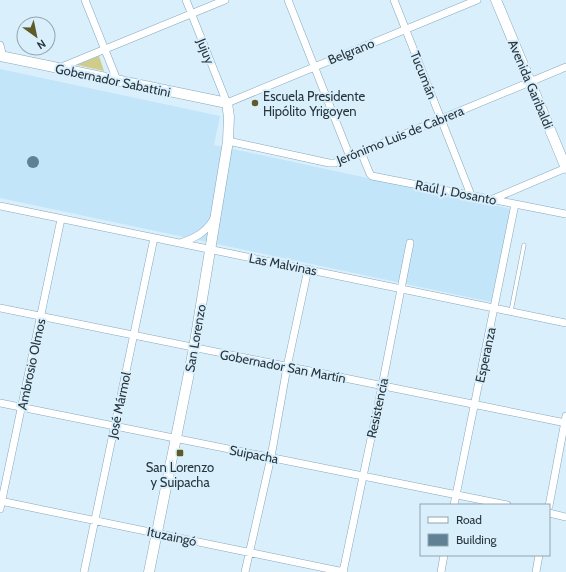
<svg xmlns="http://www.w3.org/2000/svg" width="566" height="572" font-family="Cabin,sans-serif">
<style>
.built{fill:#c2e5f9}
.green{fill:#d0cd8b}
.building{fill:#608194}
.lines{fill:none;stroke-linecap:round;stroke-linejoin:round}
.lane-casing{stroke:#85a7bb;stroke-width:4.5}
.street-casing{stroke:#85a7bb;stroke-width:8}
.secondary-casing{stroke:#85a7bb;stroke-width:11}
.lane{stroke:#fff;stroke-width:3.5}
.street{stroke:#fff;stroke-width:7}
.secondary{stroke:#fff;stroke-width:10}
.poi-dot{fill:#5e5b27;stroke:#d9effc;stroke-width:1.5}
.labels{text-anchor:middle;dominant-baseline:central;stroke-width:4;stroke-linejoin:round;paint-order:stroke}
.street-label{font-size:13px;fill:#27353d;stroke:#d9effc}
.poi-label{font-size:13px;fill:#27353d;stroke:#d9effc;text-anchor:start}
</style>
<rect width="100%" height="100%" fill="#d9effc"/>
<path class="built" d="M0 69 220 116 214 145 511 209 491 302 0 198Z"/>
<path class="green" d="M99 56 104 71 77 65Z"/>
<path class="building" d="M27 162a6 6 0 1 1 12 0a6 6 0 1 1-12 0Z"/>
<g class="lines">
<g class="lane-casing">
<path id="lane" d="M511 311 524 245"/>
</g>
<g class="street-casing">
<path id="street" d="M85 0 117 80
M186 0 227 103 477 0
M288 0 350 157
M394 0 471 195
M0 45 3 57
M59 68 225 0
M228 141 329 163H335L566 67
M361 152 370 174 372 176 566 214
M493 199 566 168
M0 206 566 323
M180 243C195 238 205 233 213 220
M0 308 566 423
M0 403 507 505
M0 501 344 572
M454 505 515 204
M549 506 566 416
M0 509 61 219
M549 513 566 517
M84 572 154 238
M245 572 271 457 287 367 308 269
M343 572 382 386 410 243
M441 572 444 555
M536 572 539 555"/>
</g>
<g class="secondary-casing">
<path id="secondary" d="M496 0 566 168
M0 56 227 103 229 117 228 141 194 348 149 572"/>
</g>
<use href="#lane" class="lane"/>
<use href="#street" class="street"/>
<use href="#secondary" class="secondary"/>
</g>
<g class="poi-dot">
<circle cx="255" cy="103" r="4"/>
<rect x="176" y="449" width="8" height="8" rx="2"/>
</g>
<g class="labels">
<g class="street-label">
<text transform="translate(206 51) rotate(68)">Jujuy</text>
<text transform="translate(351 51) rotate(-22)">Belgrano</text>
<text transform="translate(424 75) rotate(68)">Tucumán</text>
<text transform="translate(113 80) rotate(12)">Gobernador Sabattini</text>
<text transform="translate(531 84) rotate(67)">Avenida Garibaldi</text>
<text transform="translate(400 135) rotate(-22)">Jerónimo Luis de Cabrera</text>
<text transform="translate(456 192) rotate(11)">Raúl J. Dosanto</text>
<text transform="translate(283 264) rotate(11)">Las Malvinas</text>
<text transform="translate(195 338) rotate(-80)">San Lorenzo</text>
<text transform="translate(485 355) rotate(-78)">Esperanza</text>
<text transform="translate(31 364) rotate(-78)">Ambrosio Olmos</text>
<text transform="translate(283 366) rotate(11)">Gobernador San Martín</text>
<text transform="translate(119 405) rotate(-78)">José Mármol</text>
<text transform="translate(377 408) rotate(-78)">Resistencia</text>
<text transform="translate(254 454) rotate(11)">Suipacha</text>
<text transform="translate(172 536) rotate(12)">Ituzaingó</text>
</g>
<g class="poi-label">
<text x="263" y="96">Escuela Presidente<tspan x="263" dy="15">Hipólito Yrigoyen</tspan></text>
<text x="180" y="467" text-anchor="middle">San Lorenzo<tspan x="180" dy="15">y Suipacha</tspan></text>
</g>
</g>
<rect x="420" y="504" width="130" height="52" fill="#d9effc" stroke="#92a5b0"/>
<rect x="428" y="517" width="20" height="6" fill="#ffffff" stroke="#92a5b0"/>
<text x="456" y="524" font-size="12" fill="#27353d">Road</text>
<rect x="428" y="534" width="20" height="12" fill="#608194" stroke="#92a5b0"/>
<text x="456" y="544" font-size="12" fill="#27353d">Building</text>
<g transform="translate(36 36) rotate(147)"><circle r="19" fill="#d9effc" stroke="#92a5b0"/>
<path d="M0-3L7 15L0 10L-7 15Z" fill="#5e5b27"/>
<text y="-6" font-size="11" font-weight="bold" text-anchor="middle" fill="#27353d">N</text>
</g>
</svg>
